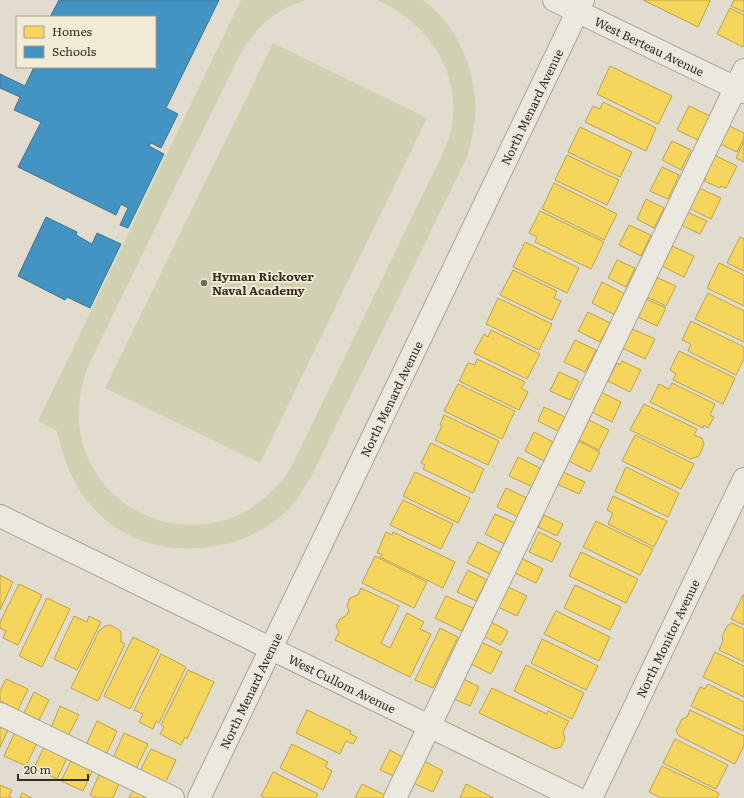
<svg xmlns="http://www.w3.org/2000/svg" width="744" height="798" font-family="Literata,serif">
<style>
.green{fill:#d0d0b3}
.homes{fill:#f6d55c;stroke:#bca24a}
.schools{fill:#4393c3;stroke:#3f7492}
.lines{fill:none;stroke-linecap:round;stroke-linejoin:round}
.minor-casing{stroke:#a8a297;stroke-width:24}
.minor{stroke:#ebe8df;stroke-width:22}
.poi-dot{fill:#72695d;stroke:#f2ebd6;stroke-width:1.5}
.labels{text-anchor:middle;dominant-baseline:central;stroke-width:4;stroke-linejoin:round;paint-order:stroke}
.street-label{font-size:12px;fill:#362b20;stroke:#f2ebd6}
.poi-label{font-size:12px;font-weight:bold;fill:#362b20;stroke:#f2ebd6;text-anchor:start}
</style>
<rect width="100%" height="100%" fill="#e2dccf"/>
<path class="green" d="M241 0H306C275 9 257 27 240 54L89 364C34 502 216 591 293 464L440 159C444 150 449 140 451 130 463 74 428 22 377 0H423C455 24 472 61 475 100 477 119 472 137 468 155L311 477C301 493 291 510 275 521 225 558 147 559 101 516 75 491 65 465 57 431L38 421Z
M273 43 427 118 260 463 105 388Z"/>
<path class="homes" d="M643 0H708L710 1 698 27Z
M734 0H744V12L731 6Z
M730 8 744 15V44L743 47 717 34Z
M610 66 672 96 658 124 597 94Z
M603 102 656 128 646 151 585 122 593 106 600 109Z
M689 106 712 117 700 141 677 130Z
M727 125 744 133V138L737 152 718 143Z
M580 127 632 152 620 177 568 152Z
M672 141 691 150 681 170 662 160Z
M744 141V162L736 158Z
M567 155 619 180 607 205 555 180Z
M714 155 737 166 726 188 721 186 720 188 704 181 706 178 703 177Z
M662 167 679 175 668 199 650 191Z
M554 183 617 214 604 240 542 209Z
M699 188 721 198 711 219 689 208Z
M646 199 664 208 654 228 637 219Z
M540 211 604 242 591 269 535 242 537 237 529 233Z
M687 212 707 221 700 234 681 225Z
M629 225 651 235 641 256 619 245Z
M740 237 744 239V271L727 263Z
M525 242 579 268 567 293 513 267Z
M672 246 694 256 684 277 662 266Z
M617 260 635 268 626 287 608 278Z
M719 263 744 275V306L707 288Z
M513 270 557 291 554 298 561 301 552 320 500 295Z
M656 277 676 286 666 306 647 297Z
M602 282 625 294 615 315 592 303Z
M708 293 744 311V342L695 319Z
M498 298 552 324 539 350 486 324Z
M646 299 666 308 657 326 638 317Z
M588 312 610 323 600 342 578 331Z
M691 321 744 347V359L736 375 688 351 691 344 682 340Z
M632 329 655 339 645 359 622 348Z
M491 330 540 354 527 379 474 353 484 334 488 337Z
M575 340 596 350 585 372 564 362Z
M679 351 735 378 723 404 673 380 676 374 670 370Z
M477 359 525 382 521 388 528 392 519 410 459 381 468 363 475 365Z
M622 361 641 370 630 392 608 381 617 363 620 365Z
M559 372 579 381 570 400 550 391Z
M672 383 715 404 710 415 714 417 708 428 704 425 703 428 650 402 659 384 669 389Z
M458 384 515 411 502 439 444 411Z
M601 392 621 402 612 422 592 412Z
M644 404 697 429 694 435 702 438 704 444 699 456 691 459 630 430Z
M544 407 565 417 558 431 538 421Z
M444 415 499 441 488 465 435 440 442 426 440 425Z
M589 420 609 430 599 450 579 440Z
M534 432 553 442 544 461 525 451Z
M635 435 694 464 681 489 622 461Z
M578 441 600 452 590 472 569 461Z
M431 443 484 469 473 493 423 469 425 465 421 463Z
M518 457 542 469 533 487 509 476Z
M626 467 679 493 668 517 615 491Z
M415 472 470 498 458 523 403 496Z
M563 472 585 482 579 494 557 484Z
M506 488 527 498 518 517 497 507Z
M613 496 667 521 654 547 608 524 613 513 607 510Z
M403 500 453 524 441 549 390 525Z
M495 514 515 523 505 544 485 534Z
M544 515 563 524 557 536 538 527Z
M596 521 653 549 640 575 583 547Z
M386 532 392 535 393 532 455 562 443 588 380 557 382 554 377 553Z
M539 532 561 543 552 562 529 552Z
M478 542 500 553 490 574 467 563Z
M581 552 638 579 626 603 569 576Z
M375 556 427 582 414 608 362 583Z
M521 558 543 569 536 583 515 573Z
M468 570 487 580 476 601 457 592Z
M0 575 13 582 0 610Z
M19 584 42 595 18 645 3 638 6 631 0 628V622Z
M575 585 621 607 610 630 564 608Z
M508 587 527 596 517 616 498 607Z
M361 588 399 606 381 643 390 648 407 613 424 622 420 629 431 634 410 677 335 640 339 632 336 626 340 619 346 616 349 611 347 605 350 598 358 595Z
M743 595H744V625L731 619Z
M446 596 473 608 462 631 435 618Z
M47 598 70 609 42 667 19 656Z
M556 611 610 637 599 661 544 634Z
M74 616 87 622 89 616 101 622 77 670 54 659Z
M491 622 508 631 501 645 483 636Z
M732 623 744 629V662L719 650 723 641 722 636 727 626Z
M110 625 118 629 121 632V642L125 644 98 701 71 688 99 631 105 626Z
M440 628 458 637 433 688 415 680Z
M133 637 159 650 130 709 104 696Z
M542 639 598 666 586 690 531 663Z
M481 642 502 652 491 674 471 664Z
M715 652 744 666V697L703 677Z
M161 654 186 667 159 723 156 721 153 729 139 722 143 714 134 710Z
M526 665 584 693 572 719 514 691Z
M188 670 214 682 187 739 185 737 181 745 160 734 164 727 161 725Z
M462 678 479 687 470 706 452 698Z
M6 679 28 689 18 710 0 701V691Z
M708 684 744 702V731L691 706 700 687 705 689Z
M492 688 547 714 548 711 569 721 563 732 565 739 561 747 555 749 479 713Z
M34 692 49 700 39 720 24 713Z
M60 706 79 715 68 736 51 728Z
M307 710 351 731 350 734 357 737 353 744 346 741 340 754 296 733Z
M690 710 744 736V746L735 764 679 736 676 731 682 719 687 717Z
M97 721 117 731 106 755 86 745Z
M0 726 8 730 0 747Z
M15 732 37 743 26 766 4 756Z
M124 733 148 744 136 769 113 758Z
M675 739 728 765 716 789 663 763Z
M292 744 328 762 325 767 332 771 323 790 280 768Z
M45 745 68 756 57 779 34 768Z
M151 749 176 760 165 783 140 771Z
M390 750 404 758 394 776 380 770Z
M422 760 443 771 433 792 411 782Z
M71 761 92 771 83 791 61 781Z
M662 766 719 793 717 798H661L649 792Z
M273 772 318 794 316 798H265L261 796Z
M99 775 119 784 113 798H97L90 795Z
M362 784 385 795 384 798H355Z
M466 784 494 798H460Z
M0 785 12 790 9 796 12 798H0Z
M133 790 150 798H129Z
M22 793 32 798H20Z"/>
<path class="schools" d="M59 0H219L166 108 178 114 161 148 151 143 149 146 164 154 128 228 120 225 128 208 121 204 116 215 18 167 41 122 14 110 20 97 0 88V74L25 86 34 67H155V17H50Z
M46 217 77 232 76 235 92 244 97 233 121 244 90 308 67 297 65 300 18 276Z"/>
<g class="lines">
<g class="minor-casing">
<g id="minor">
<path id="s1" d="M554 0 744 92"/>
<path id="s2" d="M0 516 576 798"/>
<path d="M0 714 173 798"/>
<path id="s3" d="M199 798 583 0"/>
<path d="M395 798 744 70"/>
<path id="s4" d="M591 798 744 479"/>
</g>
</g>
<use href="#minor" class="minor"/>
</g>
<circle class="poi-dot" cx="204" cy="283" r="4"/>
<g class="labels">
<g class="street-label">
<text stroke="none"><textPath href="#s1" startOffset="106">West Berteau Avenue</textPath></text>
<text stroke="none"><textPath href="#s3" startOffset="767">North Menard Avenue</textPath></text>
<text stroke="none"><textPath href="#s3" startOffset="443">North Menard Avenue</textPath></text>
<text stroke="none"><textPath href="#s4" startOffset="177">North Monitor Avenue</textPath></text>
<text stroke="none"><textPath href="#s2" startOffset="381">West Cullom Avenue</textPath></text>
<text stroke="none"><textPath href="#s3" startOffset="119">North Menard Avenue</textPath></text>
</g>
<g class="poi-label">
<text x="212" y="276">Hyman Rickover<tspan x="212" dy="14">Naval Academy</tspan></text>
</g>
</g>
<rect x="16" y="16" width="140" height="52" fill="#f2ebd6" stroke="#a79e8d"/>
<rect x="24" y="26" width="20" height="12" fill="#f6d55c" stroke="#a79e8d"/>
<text x="52" y="36" font-size="12" fill="#362b20">Homes</text>
<rect x="24" y="46" width="20" height="12" fill="#4393c3" stroke="#a79e8d"/>
<text x="52" y="56" font-size="12" fill="#362b20">Schools</text>
<path d="M18 774v6h70v-6" fill="none" stroke="#362b20" stroke-width="2"/>
<text x="24" y="774" font-size="12" fill="#362b20" stroke="#f2ebd6" stroke-width="3" paint-order="stroke">20 m</text>
</svg>
